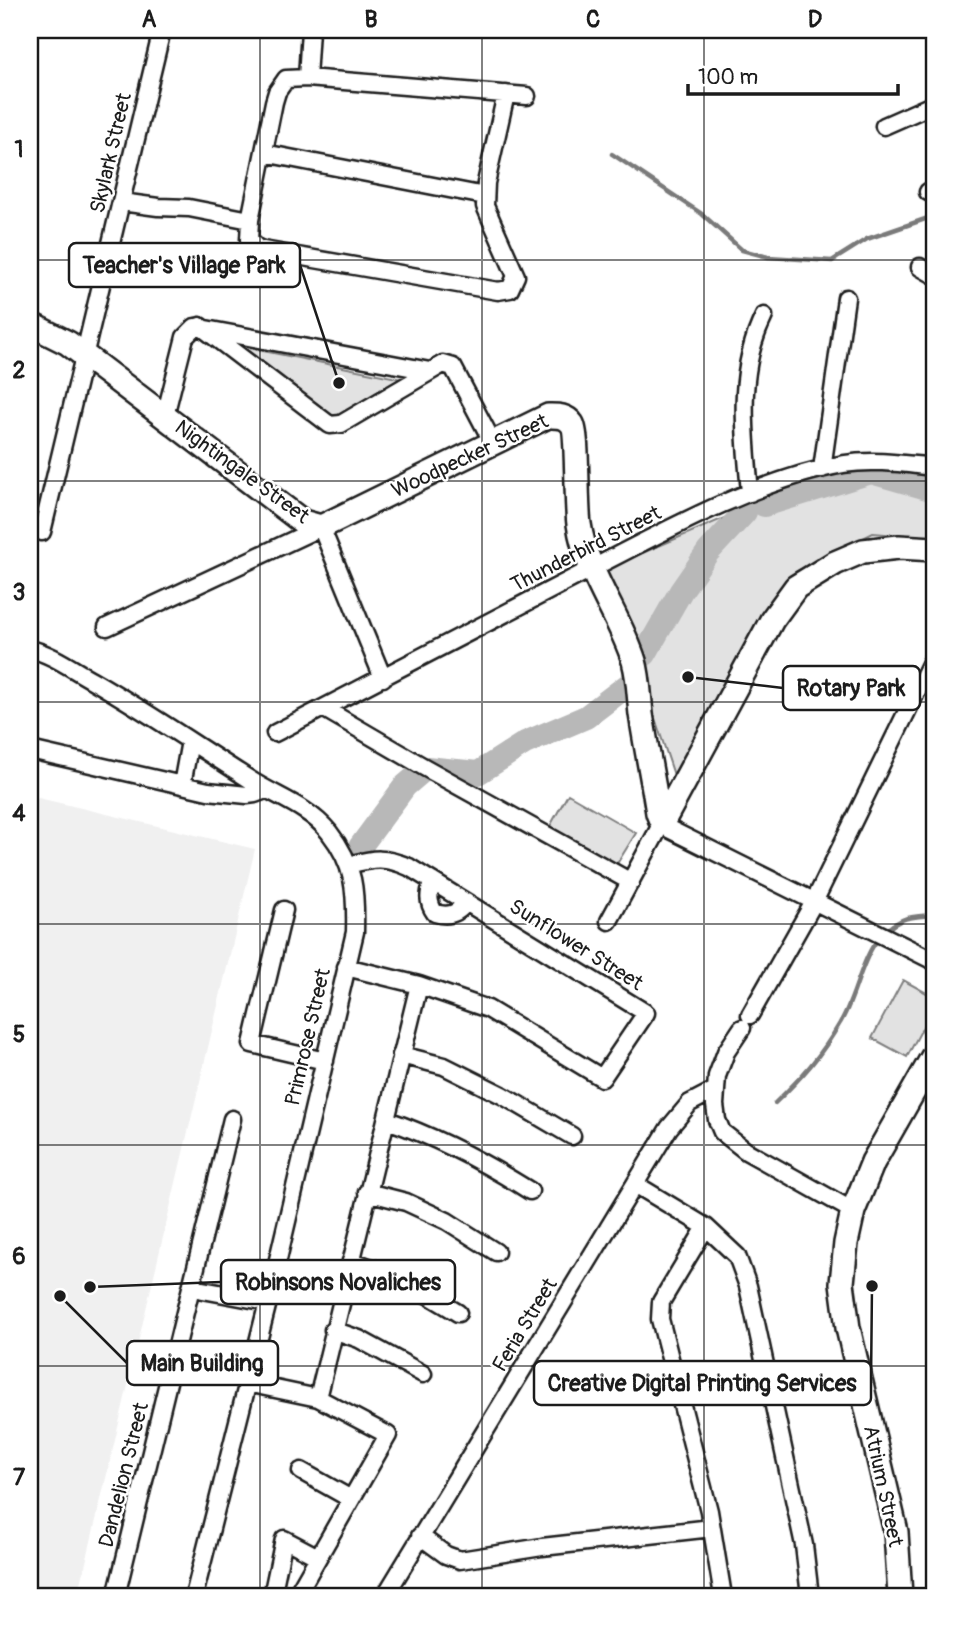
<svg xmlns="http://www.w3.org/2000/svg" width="964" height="1626" font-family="Pangolin,sans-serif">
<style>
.built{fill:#f0f0f0}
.green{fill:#e2e2e2;stroke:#7f7f7f;stroke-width:2}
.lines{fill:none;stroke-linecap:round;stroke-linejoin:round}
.stream{stroke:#7a7a7a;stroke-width:4.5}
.river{stroke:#b8b8b8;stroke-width:24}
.street-casing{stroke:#1c1c1c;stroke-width:21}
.secondary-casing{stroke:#1c1c1c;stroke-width:28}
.street{stroke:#fff;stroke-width:16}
.secondary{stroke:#fff;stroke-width:23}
.grid{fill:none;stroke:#1c1c1c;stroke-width:2;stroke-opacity:0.55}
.labels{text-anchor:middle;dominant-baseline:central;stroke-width:5;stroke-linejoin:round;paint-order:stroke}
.street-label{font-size:21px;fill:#1c1c1c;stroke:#fff}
.leader{fill:none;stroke:#1c1c1c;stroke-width:2.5}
.callout-dot{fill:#1c1c1c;stroke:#fff;stroke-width:2.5}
.callout{fill:#fff;stroke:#1c1c1c;stroke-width:2.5}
.callout-label{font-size:23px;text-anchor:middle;font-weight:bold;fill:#1c1c1c}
.neatline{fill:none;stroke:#1c1c1c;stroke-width:2.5}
.grid-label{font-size:23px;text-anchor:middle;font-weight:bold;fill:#1c1c1c}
</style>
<rect width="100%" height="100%" fill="#fff"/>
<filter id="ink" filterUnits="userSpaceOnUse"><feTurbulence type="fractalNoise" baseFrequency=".0143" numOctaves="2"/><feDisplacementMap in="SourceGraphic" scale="14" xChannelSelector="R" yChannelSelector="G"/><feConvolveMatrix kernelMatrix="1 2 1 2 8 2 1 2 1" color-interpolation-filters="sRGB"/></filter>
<g filter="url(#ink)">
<path class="built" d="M30 796 255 849 78 1596H30Z"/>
<path class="green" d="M224 343 402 379V387L335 427Z
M901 470 934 476V538L873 533 795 572 676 781 605 569 834 471Z
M568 794 636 833 615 867 549 828Z
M903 980 934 997V1006L907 1057 872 1038Z"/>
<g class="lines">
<path class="stream" d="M612 154 702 214 742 250 768 257 832 261 867 239 934 216
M775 1103C802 1077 821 1056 840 1023 861 989 861 938 902 920 911 916 924 916 934 915"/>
<path class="river" d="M764 505 871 472 934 490
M645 654 681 591 708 552 745 512
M360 847 405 786 426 768 478 773 525 743 586 717 628 685"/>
<g class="street-casing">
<path id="street" d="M307 78 310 30
M506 94 486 183 485 206 516 276 510 289 498 291 263 250 257 248 249 240 250 220 274 102 277 92 286 79 307 78 527 96
M884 126 934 104
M264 153 485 196
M928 192 934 189
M121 202 158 207 189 208 250 220
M920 267 934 275
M200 326 330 425 341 424 443 364 453 367 493 443
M165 416 185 337 195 327 430 371
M822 469 846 298
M750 493C745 432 736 372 764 316
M42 532 162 30
M107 627 321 527 383 678
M30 649C52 654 72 669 92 680 146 711 197 746 249 779 275 796 309 807 329 832 355 865 356 892 355 932L268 1302 194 1596
M323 708 424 767 631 882
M275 733C371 683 467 634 562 584 648 540 750 481 844 464 874 459 905 464 934 467
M30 750 208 791 247 795 255 794 266 790
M182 785 190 741
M432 881C429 894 427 902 435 913 449 917 458 914 466 902
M284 910 252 1044 325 1061
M609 921 662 823 669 829 934 961
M346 967 419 985 488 1009 602 1078 646 1013 409 867C385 857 375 858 349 865
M750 1015 814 902 934 656
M742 1028 726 1052 717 1076 715 1105 717 1120 722 1132 746 1151 853 1211
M401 1055 444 1066 502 1095 572 1136
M387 1120C439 1138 484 1162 530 1191
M635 1184 706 1227 737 1256 748 1286 804 1545 810 1596
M367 1192 406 1202 447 1221 496 1252
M706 1227 661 1302 660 1319 709 1511 723 1596
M351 1261C390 1272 424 1292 458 1313
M192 1288 268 1302
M333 1330 359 1339 423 1374
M247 1383 318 1398 388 1435 296 1596
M318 1398 419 985
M301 1471 351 1499
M420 1536 446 1555 460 1560 542 1547 712 1528
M116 1596 232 1119
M272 1596 284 1539 318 1557
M385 1596 669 1128 690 1103 715 1090"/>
</g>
<g class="secondary-casing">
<path id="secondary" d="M30 324 68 343 303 522 321 527 548 416C556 416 566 415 572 424 578 432 576 505 579 524 586 573 619 614 634 661 639 678 639 696 641 714 646 747 653 780 658 813L662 823
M662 823 772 620 796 587 835 563 863 551 899 547 934 549
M900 1596 896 1532 848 1328 842 1283 846 1243 853 1211 873 1162 934 1055"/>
</g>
<use href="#street" class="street"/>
<use href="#secondary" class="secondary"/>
</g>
</g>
<path class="grid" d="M260 30V1596M482 30V1596M704 30V1596M30 260H934M30 481H934M30 702H934M30 924H934M30 1145H934M30 1366H934"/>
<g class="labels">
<g class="street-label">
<text transform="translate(111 153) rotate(-77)">Skylark Street</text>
<text transform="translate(470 456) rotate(-25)">Woodpecker Street</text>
<text transform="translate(242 472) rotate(36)">Nightingale Street</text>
<text transform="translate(586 549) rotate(-27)">Thunderbird Street</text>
<text transform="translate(576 945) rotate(32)">Sunflower Street</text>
<text transform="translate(308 1037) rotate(-77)">Primrose Street</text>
<text transform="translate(525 1325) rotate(-59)">Feria Street</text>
<text transform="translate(124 1475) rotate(-76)">Dandelion Street</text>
<text transform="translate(883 1486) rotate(78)">Atrium Street</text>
</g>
</g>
<path class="leader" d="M339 383L300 265M688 677L783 688M90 1287L221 1282M60 1296L127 1363M872 1286L871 1383"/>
<g class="callout-dot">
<circle cx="339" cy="383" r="7"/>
<circle cx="688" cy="677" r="7"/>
<circle cx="90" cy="1287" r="7"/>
<circle cx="60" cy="1296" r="7"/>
<circle cx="872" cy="1286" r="7"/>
</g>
<g class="callout">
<rect x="69" y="243" width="231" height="44" rx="7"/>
<rect x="783" y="666" width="137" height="44" rx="7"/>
<rect x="221" y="1260" width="234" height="44" rx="7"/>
<rect x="127" y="1341" width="151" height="44" rx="7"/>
<rect x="534" y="1361" width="337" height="44" rx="7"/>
</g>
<g class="callout-label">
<text x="184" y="273">Teacher's Village Park</text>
<text x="851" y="696">Rotary Park</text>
<text x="338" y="1290">Robinsons Novaliches</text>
<text x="202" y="1371">Main Building</text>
<text x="702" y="1391">Creative Digital Printing Services</text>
</g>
<rect width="964" height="1626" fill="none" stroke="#fff" stroke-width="77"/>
<path d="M688 84v10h210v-10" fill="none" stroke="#1c1c1c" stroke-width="3.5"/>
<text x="698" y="84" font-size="21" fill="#1c1c1c" stroke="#ffffff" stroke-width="5" paint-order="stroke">100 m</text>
<rect x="38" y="38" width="888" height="1550" class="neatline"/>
<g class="grid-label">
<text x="149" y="27">A</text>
<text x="371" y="27">B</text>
<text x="593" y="27">C</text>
<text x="815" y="27">D</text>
<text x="19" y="157">1</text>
<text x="19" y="378">2</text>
<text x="19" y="600">3</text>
<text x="19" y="821">4</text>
<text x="19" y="1042">5</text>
<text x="19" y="1264">6</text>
<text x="19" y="1485">7</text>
</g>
</svg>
